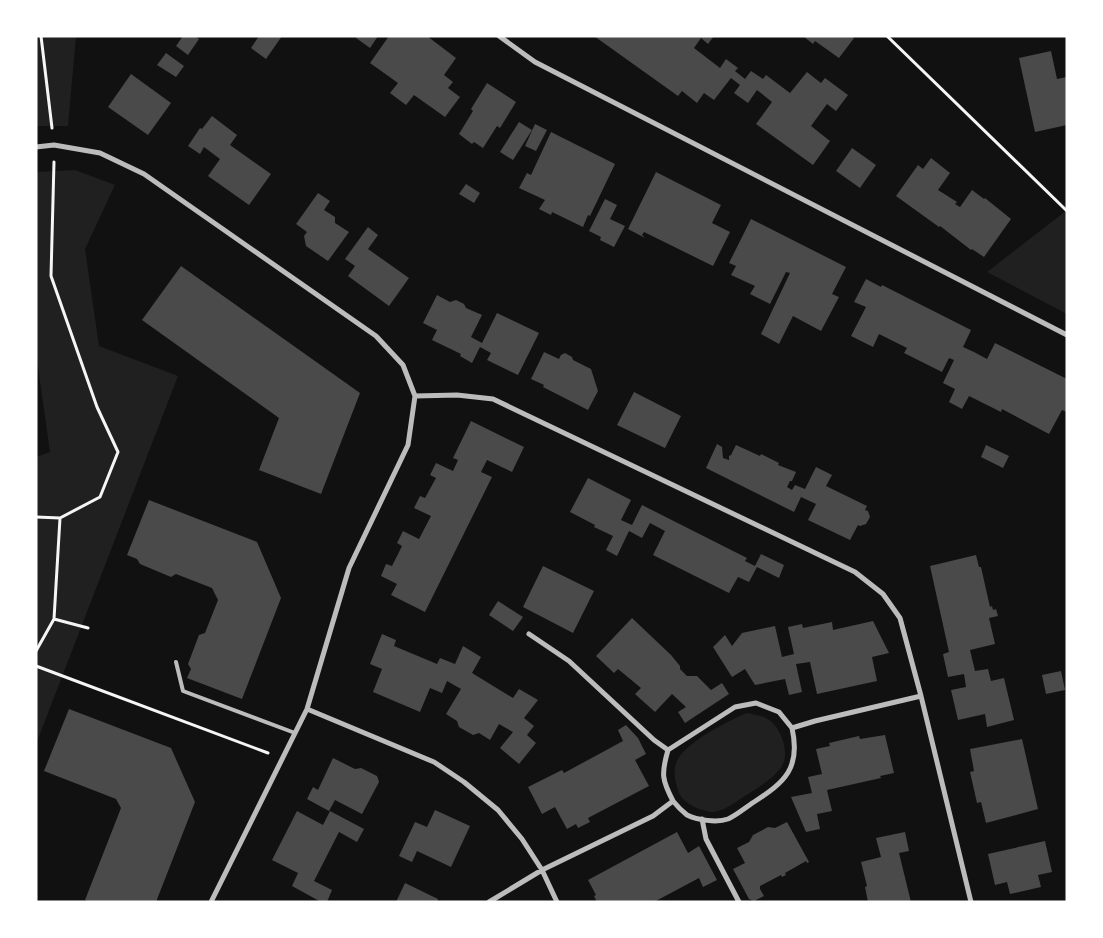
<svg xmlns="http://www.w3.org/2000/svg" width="1103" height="938" font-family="Literata,serif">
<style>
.green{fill:#202020}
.building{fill:#4a4a4a}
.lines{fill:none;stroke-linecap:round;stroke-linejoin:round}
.path{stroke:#f5f5f5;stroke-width:3}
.service{stroke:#bcbcbc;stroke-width:4}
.minor{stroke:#bcbcbc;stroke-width:5}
</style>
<rect width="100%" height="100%" fill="#111"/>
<path class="green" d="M36 36H76L68 126H36Z
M75 170 115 185 85 249 99 346 178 376 36 744V457L50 452 36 353V172Z
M1067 210V314L987 272Z
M747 713C753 715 761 715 766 718 781 726 791 753 781 768 771 780 758 788 745 796 735 802 722 813 711 812 699 810 684 804 679 793 675 782 672 770 678 759 687 742 729 720 747 713Z"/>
<path class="building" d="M183 36H195L199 39 188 55 176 46Z
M259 36H282L266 59 251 48Z
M357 36H378L370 48 356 38Z
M389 36H427L456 58 444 75 453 82 448 88 460 97 445 117 414 95 406 105 390 93 398 83 370 63Z
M594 36H714L708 44 701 38 694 48 720 68 726 59 738 68 735 71 745 79 751 71 763 79 766 75 790 93 807 72 821 83 825 78 848 95 836 111 827 104 811 126 830 141 813 165 756 124 772 102 757 90 748 103 734 93 740 85 731 78 714 100 704 93 697 103 682 91 678 96Z
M803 36H851L854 38 839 58 815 41 813 44Z
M1051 51 1057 79 1067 77V125L1035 132 1019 58Z
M166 53 184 66 176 77 157 65Z
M131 74 171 103 148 135 108 107Z
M487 83 516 102 500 128 497 126 483 148 474 142 472 144 459 134 473 111 471 109Z
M212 116 237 135 230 145 271 174 249 205 208 176 220 159 204 147 200 154 188 146 200 128 202 129Z
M519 122 532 130 513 160 500 152Z
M535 124 547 130 536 151 525 146Z
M551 132 615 164 590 216 588 215 583 227 552 212 551 215 539 209 545 200 519 188 527 173 531 175Z
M852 148 876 165 860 188 836 171Z
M931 158 950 173 938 190 957 202 955 204 960 207 972 190 984 199 985 198 1011 219 984 257 972 249 971 250 944 229 940 226 939 227 896 196 918 165 923 169Z
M656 172 721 205 712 223 730 232 713 266 644 232 642 235 645 238 628 229Z
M466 184 480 193 474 203 459 194Z
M318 193 330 201 324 210 335 217V223L349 232 328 261 306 246 304 236 307 232 296 224Z
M605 199 617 205 610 219 625 226 614 247 600 240 601 237 589 231Z
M751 219 846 267 832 294 839 297 821 331 793 316 779 344 761 334 790 273 786 272 770 304 750 294 755 286 731 275 736 266 729 263Z
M368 227 378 235 368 249 409 278 389 306 348 276 355 266 345 259Z
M181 266 360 393 321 494 259 470 279 418 142 320Z
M866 279 881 287 882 285 971 330 963 347 974 352 987 359 995 343 1067 379V412L1062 410 1049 434 1002 409 1001 412 969 396 962 409 949 402 955 389 943 383 954 360 949 358 942 372 904 353 907 348 879 334 873 347 851 336 866 307 854 302Z
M437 295 450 302 456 300 464 304 466 308 482 315 471 337 482 343 497 313 539 333 518 375 487 360 491 353 480 347 472 363 460 356 461 354 432 340 437 330 423 323Z
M544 352 559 359 561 355 565 353 572 357 573 360 591 369 598 391 588 410 543 387 544 385 531 379Z
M634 392 681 416 665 448 617 425Z
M471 421 524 447 512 472 487 460 481 472 492 477 425 612 391 595 397 584 381 576 386 564 392 566 402 546 397 543 403 531 419 539 431 516 414 508 420 496 425 498 436 478 430 475 436 463 453 471 458 460 453 458Z
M717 444 722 447 723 458 729 460V456L731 455 736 445 760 456 761 454 779 463 778 465 796 472 792 481H790L787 487 792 490 795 485 805 489 816 467 832 475 826 486 867 506 865 510 868 511 870 517 866 524 860 526 858 525 850 540 808 520 816 504 801 497 794 512 706 468Z
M986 445 1009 456 1003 468 981 457Z
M588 478 631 500 621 520 632 525 642 505 747 558 745 561 755 566 761 554 784 565 779 578 757 567 749 582 738 577 729 593 653 555 665 531 650 523 642 538 629 531 617 556 606 550 613 536 594 527 595 525 570 512Z
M149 500 257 542 281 598 242 699 187 678 191 669 188 664 199 635 205 633 218 600 212 588 176 574 171 577 140 564 137 559 127 555Z
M976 555 979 567H981L990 607 992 606 993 610 996 609 998 616 989 618 995 644 970 650 975 671 988 669 991 681 1004 678 1014 720 987 727 985 714 958 720 951 690 966 687 964 674 948 677 943 654 949 652 930 566Z
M543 566 594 591 573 633 523 607Z
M498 601 523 617 513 631 489 615Z
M632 618 671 655 680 666V669L687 676H697L711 690 722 683 729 694 685 723 678 712 686 707 672 694 655 712 635 694 641 688 618 669 614 673 596 656Z
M873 621 889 653 872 657 877 681 817 694 810 662 796 664 802 692 789 695 785 679 755 685 745 669 732 677 713 647 725 635 732 646 742 633 775 626 782 657 794 654 788 627 802 624 803 628 832 622 833 630Z
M382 634 396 640 394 646 437 664 440 658 455 664 463 646 481 657 472 673 513 698 519 689 538 700 524 718 534 726 527 735 536 743 519 764 500 748 513 732 499 724 490 740 479 733 473 735 459 727 457 721 446 714 461 689 447 681 442 693 430 688 420 712 373 692 382 669 370 664Z
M1061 671 1065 690 1046 694 1042 675Z
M69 709 171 748 195 802 156 902H90L85 900 121 808 116 799 44 771Z
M626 725 638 738 646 754 635 760 649 786 588 818 590 822 578 828 576 824 567 829 555 807 542 814 528 787 562 770 564 773 623 741 618 730Z
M885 735 894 773 880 776 881 778 827 790 832 811 817 814 820 829 806 832 791 797 812 793 808 777 822 774 816 749 830 746 829 743 859 736 860 739Z
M1022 739 1038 809 986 823 981 802 977 803 970 772 974 771 970 749Z
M333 758 355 769 361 768 377 776 379 782 362 814 335 800 329 811 307 799 313 787 318 790Z
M435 810 470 826 451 867 417 851 412 862 399 856 415 822 427 827Z
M297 811 323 825 330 811 364 829 357 842 339 832 314 881 332 890 327 902H321L292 886 298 873 272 860Z
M787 822 809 862 807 863 806 861 785 873 786 875 782 877 781 875 760 886V889L764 896 754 901 749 899 733 869 745 863 737 848 749 842 753 835 768 827 775 828Z
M677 832 688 853 699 846 717 880 703 887 699 878 654 902H597L594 896 596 895 588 880Z
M905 832 909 851 899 853 911 902H868L865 887 867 886 861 862 881 857 876 838Z
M1045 841 1052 872 1038 875 1041 887 1010 894 1007 882 995 885 988 854Z
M405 883 438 899 437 902H396Z"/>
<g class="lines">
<path class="path" d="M41 36 52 128
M887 36 1067 211
M36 517 60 518
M54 619 88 628
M36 651 54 619 60 518 100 497 118 452 97 407 51 276 54 162
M36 666 268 753"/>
<path class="service" d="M176 662 183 691 295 733"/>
<path class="minor" d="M499 36 535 62 1067 335
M36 147 54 145 100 153 144 174 376 336 403 365 415 396 408 445 349 568 307 709 211 902
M415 396 457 395 493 399 855 572 883 594 900 618 921 696 971 902
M529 634 569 661 654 740 668 750
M307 709 434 762 464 782 498 810 522 839 542 870 557 902
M673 801C677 806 682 811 687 815 697 820 717 823 728 819 737 815 746 807 754 802 785 782 801 768 792 728
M702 819 706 839 739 902
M489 902 542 870 653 816 673 801C662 780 661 774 668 750L735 707 756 703 779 712 792 728 815 721 921 696"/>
</g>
<rect width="1103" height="938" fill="none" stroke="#ffffff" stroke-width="75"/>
</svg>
